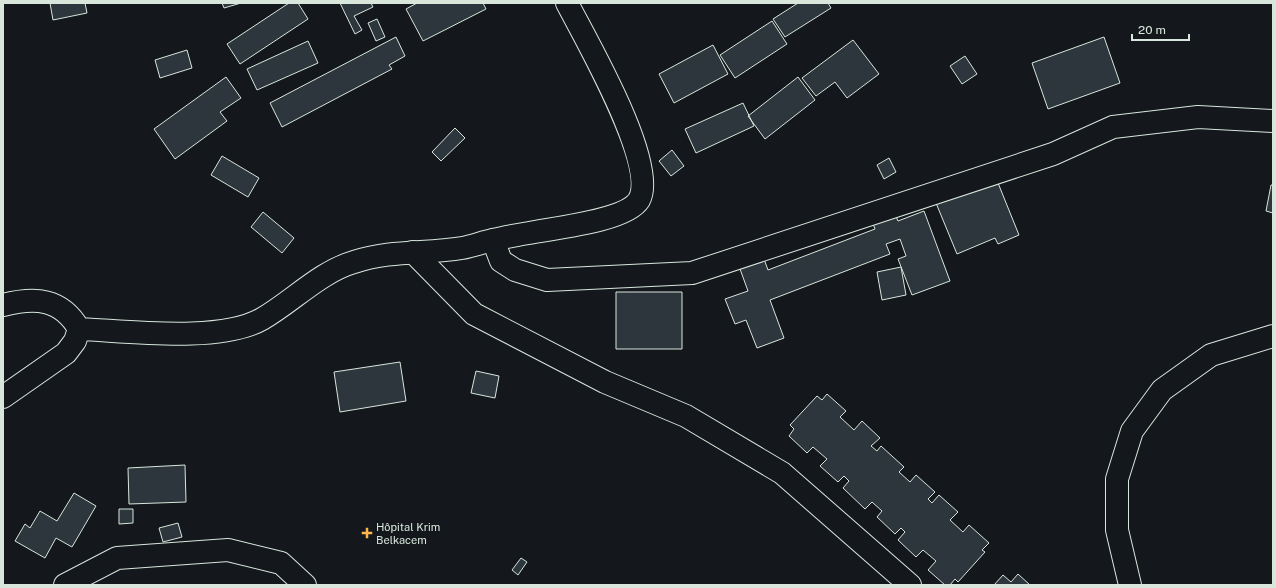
<svg xmlns="http://www.w3.org/2000/svg" width="1276" height="588" font-family="'Public Sans',sans-serif">
<style>
.building{fill:#2c363c;stroke:#d8e6dc}
.lines{fill:none;stroke-linecap:round;stroke-linejoin:round}
.minor-casing{stroke:#d8e6dc;stroke-width:24}
.major-casing{stroke:#d8e6dc;stroke-width:24}
.minor{stroke:#14181c;stroke-width:22}
.major{stroke:#14181c;stroke-width:22}
.poi-dot{fill:#ffb74d;stroke:#14181c;stroke-width:1.5}
.labels{text-anchor:middle;dominant-baseline:central;stroke-width:3;stroke-linejoin:round;paint-order:stroke}
.poi-label{font-size:11px;fill:#d8e6dc;stroke:#14181c;text-anchor:start}
</style>
<rect width="100%" height="100%" fill="#14181c"/>
<path class="building" d="M50 3H85L87 13 53 20Z
M222 3H241L224 8Z
M289 3H298L308 19 240 64 227 44Z
M340 3H371L373 7 354 16 362 30 355 34Z
M417 3H483L486 9 423 41 406 9Z
M798 3H828L831 8 785 37 773 19Z
M377 19 385 37 376 41 368 23Z
M772 21 787 44 735 78 720 55Z
M396 37 405 56 389 65 392 69 282 127 270 103Z
M1104 37 1120 83 1048 109 1032 63Z
M853 40 879 74 847 98 835 82 816 96 802 78Z
M308 41 318 63 257 90 247 69Z
M713 45 728 74 674 103 659 74Z
M187 50 192 68 160 78 155 60Z
M965 56 977 74 962 84 950 66Z
M226 77 241 98 220 112 227 121 175 159 154 129Z
M798 77 815 100 765 139 748 116Z
M743 103 754 126 696 153 685 129Z
M455 128 465 138 441 161 432 152Z
M672 150 684 166 671 176 659 161Z
M222 156 259 178 248 197 211 175Z
M889 158 896 172 884 179 877 165Z
M996 178 1019 235 998 244 995 238 957 254 936 203Z
M1271 185H1273V213L1266 211Z
M924 211 950 281 912 295 898 259 906 256 900 239 886 244 890 254 770 300 784 338 757 348 746 320 735 324 725 299 748 291 740 269 764 259 768 270 875 229 872 221 894 212 898 221Z
M263 212 294 238 282 253 251 227Z
M901 267 906 295 882 300 877 272Z
M616 292H682V349H616Z
M400 362 406 401 340 412 334 372Z
M476 371 499 376 495 398 471 393Z
M827 394 846 411 840 417 854 430 862 421 880 438 871 446 877 451 881 446 904 467 899 472 910 482 916 475 935 492 928 499 932 503 939 495 958 512 950 520 963 532 969 525 989 543 982 550 985 552 958 582 955 579 950 585H945L928 570 936 561 923 550 916 557 898 540 905 532 901 528 895 534 877 517 882 511 872 502 865 509 843 488 849 481 844 476 838 482 820 466 827 459 813 447 807 453 789 436 794 429 790 425 817 396 822 400Z
M185 465 186 502 129 504 128 468Z
M74 493 96 506 72 547 56 538 45 558 15 541 25 524 30 528 40 511 57 521Z
M119 509H133V523L119 524Z
M178 523 182 537 163 542 159 528Z
M521 558 527 562 518 575 512 570Z
M1018 574 1030 585H994L1003 575 1011 582Z"/>
<g class="lines">
<g class="minor-casing">
<path id="minor" d="M493 240 501 261 515 270 547 280 692 273 1053 154 1113 127 1198 117 1273 121
M413 252 474 314 605 382 686 416 782 473 910 585
M65 585 117 558 228 550 281 563 305 585
M1130 585 1117 530V479L1132 431 1162 390 1211 355 1273 336"/>
</g>
<g class="major-casing">
<path id="major" d="M3 305C35 297 61 298 79 329L75 341 66 353 3 397
M79 329C128 331 220 343 262 319 293 301 320 272 354 262 391 250 425 254 462 248 473 246 483 242 493 240 505 237 517 235 529 233 554 228 626 221 639 200 659 165 585 38 567 3"/>
</g>
<use href="#minor" class="minor"/>
<use href="#major" class="major"/>
</g>
<path class="poi-dot" d="M365 527h4v4h4v4h-4v4h-4v-4h-4v-4h4z"/>
<g class="labels">
<g class="poi-label">
<text x="376" y="527">Hôpital Krim<tspan x="376" dy="13">Belkacem</tspan></text>
</g>
</g>
<rect width="1276" height="588" fill="none" stroke="#d8e6dc" stroke-width="8"/>
<path d="M1132 34v6h57v-6" fill="none" stroke="#d8e6dc" stroke-width="2"/>
<text x="1138" y="34" font-size="12" fill="#d8e6dc" stroke="#14181c" stroke-width="3" paint-order="stroke">20 m</text>
</svg>
